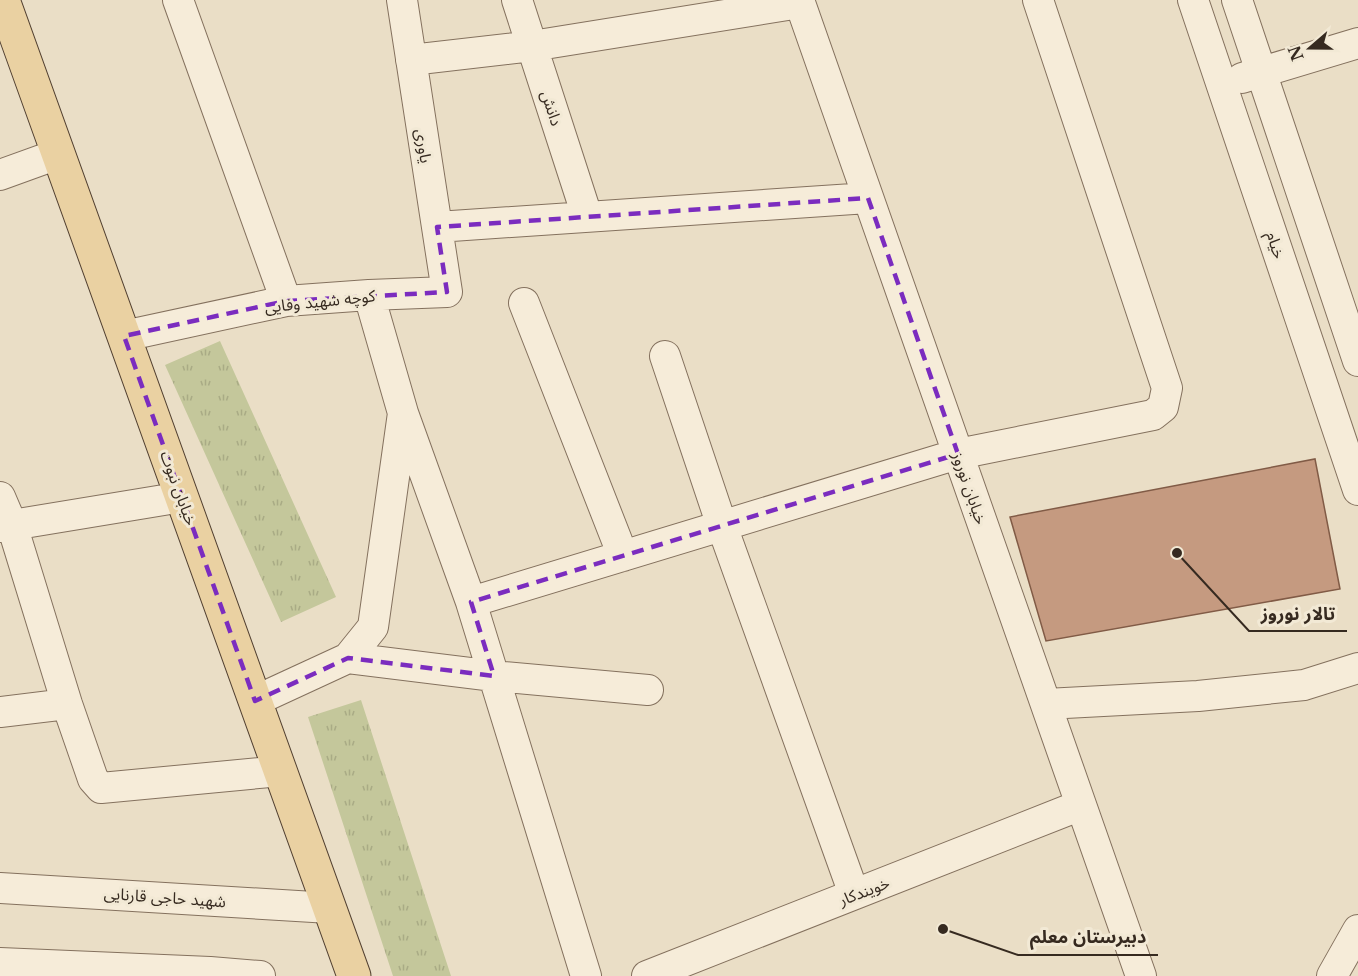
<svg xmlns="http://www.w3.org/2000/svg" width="1358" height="976" font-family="'Libre Baskerville','Noto Sans Arabic',serif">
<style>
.grass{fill:url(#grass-tufts)}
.building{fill:#c59a80;stroke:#815b46;stroke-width:1.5}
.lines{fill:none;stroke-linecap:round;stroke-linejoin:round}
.minor-casing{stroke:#84715e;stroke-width:32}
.major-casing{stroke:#524031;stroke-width:35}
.minor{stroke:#f6ecd9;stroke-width:30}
.major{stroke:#ead1a2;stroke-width:33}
.marked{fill:none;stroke:#7b2cbf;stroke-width:4.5;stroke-dasharray:12 8;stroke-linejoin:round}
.labels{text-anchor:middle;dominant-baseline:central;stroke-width:6;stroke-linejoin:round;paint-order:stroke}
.street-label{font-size:16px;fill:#362a20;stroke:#f2e9d5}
.leader{fill:none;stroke:#362a20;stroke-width:2}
.callout-dot{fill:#362a20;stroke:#f2e9d5;stroke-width:2}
.callout-label{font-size:18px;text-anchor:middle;font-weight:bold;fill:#362a20;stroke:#f2e9d5;stroke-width:6;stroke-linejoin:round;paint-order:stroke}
</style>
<defs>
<pattern id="grass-tufts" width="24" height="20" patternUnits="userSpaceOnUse" patternTransform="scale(1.5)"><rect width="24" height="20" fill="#c4c79b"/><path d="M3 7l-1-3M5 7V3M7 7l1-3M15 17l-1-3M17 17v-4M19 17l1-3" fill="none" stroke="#a9ab85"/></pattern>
</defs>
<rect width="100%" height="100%" fill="#eadec6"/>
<path class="grass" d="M220 341 336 597 281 622 165 365Z
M361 700 451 976H393L308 717Z"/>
<path class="building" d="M1315 459 1340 589 1046 641 1010 517Z"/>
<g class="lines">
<g class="minor-casing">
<path id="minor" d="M178 0 286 301
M517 0 587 216
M799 0 1141 976
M1193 0 1358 490
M1237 0 1358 361
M411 60 532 46 800 3
M1242 78 1358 43
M0 175 58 154
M437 227 868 198
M524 303 623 556
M124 336 286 301 369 295 447 292 402 0
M665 356 722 526 854 894
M403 413 471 602 586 976
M0 497 12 525 67 704 93 779 101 788 281 771
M0 527 182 497
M471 602 958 454 1153 415 1163 407 1167 388 1038 0
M348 658 373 627 403 413 369 295
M255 701 348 658 494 676 648 690
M1046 704 1198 696 1304 685 1358 668
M0 712 67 704
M0 888 330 908
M0 963 210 972 260 976
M647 976 1081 805
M1332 976 1358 930"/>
</g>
<g class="major-casing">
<path id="major" d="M3 0 354 976"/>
</g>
<use href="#minor" class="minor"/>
<use href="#major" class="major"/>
</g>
<path class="marked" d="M868 198 958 454 471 602 494 676 348 658 255 701 124 336 286 301 447 292 437 227Z"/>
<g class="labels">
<g class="street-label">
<text transform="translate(552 108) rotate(72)">دانش</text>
<text transform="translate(424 146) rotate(81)">یاوری</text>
<text transform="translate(1276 245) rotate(72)">خیام</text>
<text transform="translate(320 301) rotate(-6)">کوچه شهید وفایی</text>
<text transform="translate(179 488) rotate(70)">خیابان نبوت</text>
<text transform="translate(970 488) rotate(71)">خیابان نوروز</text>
<text transform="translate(864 891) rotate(-21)">خویندکار</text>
<text transform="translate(165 897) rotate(4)">شهید حاجی قارنایی</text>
</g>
</g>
<path class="leader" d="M1177 553L1249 631H1347M943 929L1018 955H1158"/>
<g class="callout-dot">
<circle cx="1177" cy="553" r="6"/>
<circle cx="943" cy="929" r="6"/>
</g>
<g class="callout-label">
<text x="1298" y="620">تالار نوروز</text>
<text x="1088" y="943">دبیرستان معلم</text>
</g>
<g transform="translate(1310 48) rotate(250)" stroke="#f2e9d5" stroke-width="4.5" paint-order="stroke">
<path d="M0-4.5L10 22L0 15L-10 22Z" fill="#362a20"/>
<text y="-9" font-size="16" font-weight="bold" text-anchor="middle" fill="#362a20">N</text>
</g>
</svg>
